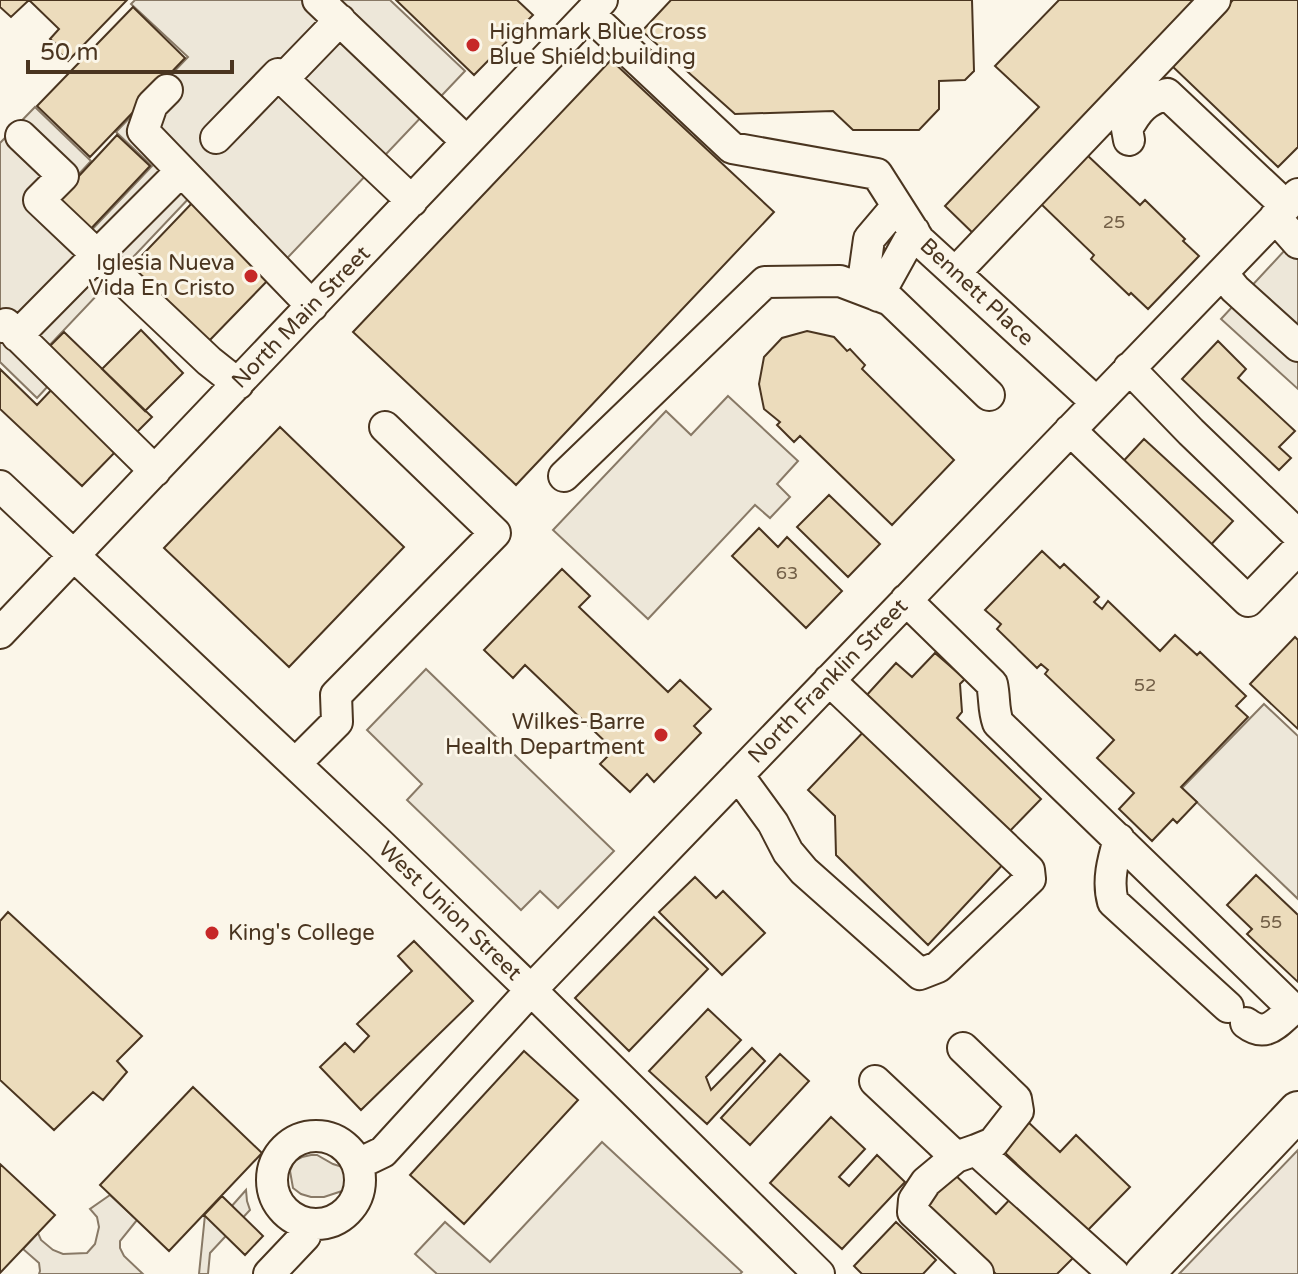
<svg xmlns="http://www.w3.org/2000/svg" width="1298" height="1274" font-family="'Varela Round',sans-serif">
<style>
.green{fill:#ede6d9;stroke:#887966;stroke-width:2}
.parking{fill:#ede7d9;stroke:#887966;stroke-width:2}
.building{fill:#ecdcbc;stroke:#4a3520;stroke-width:2}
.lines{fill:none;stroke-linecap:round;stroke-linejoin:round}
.minor-casing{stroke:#4a3520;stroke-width:34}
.major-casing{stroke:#4a3520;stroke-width:42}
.minor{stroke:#fbf6e9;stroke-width:30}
.major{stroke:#fbf6e9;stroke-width:38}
.poi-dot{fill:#c62828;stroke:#fbf6e9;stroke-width:3}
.labels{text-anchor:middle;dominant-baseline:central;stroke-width:6;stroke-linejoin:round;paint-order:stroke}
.number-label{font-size:18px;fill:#725f47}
.poi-label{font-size:22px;fill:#4a3520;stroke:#fbf6e9;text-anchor:start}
.street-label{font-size:22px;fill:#4a3520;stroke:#fbf6e9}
</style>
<rect width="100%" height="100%" fill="#fbf6e9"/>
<path class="green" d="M1298 1150V1274H1179Z"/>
<path class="parking" d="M135 0H390L465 71 274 272 192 195 44 351 62 371 37 398 0 362V143L35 107 91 161 51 204 85 237 152 166 116 132 188 57 131 4Z
M1298 236V389L1221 319Z
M728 396 798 461 777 484 790 497 770 518 755 505 648 619 553 530 666 411 691 435Z
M426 669 614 851 558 908 540 891 521 910 407 800 422 784 367 730Z
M1264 704 1298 736V899L1182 788Z
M602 1142 742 1272 740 1274H437L415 1254 445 1222 490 1262Z
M311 1155H317L333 1164 349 1169 352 1174 351 1183 342 1191 324 1197H311L301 1194 293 1188 290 1171 294 1161 302 1157Z
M246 1190 247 1201 250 1210 210 1253 208 1274H199L205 1215 215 1225Z
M110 1195 137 1220 120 1241V1248L124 1256 143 1274H39L40 1271 39 1263 23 1249 38 1233 41 1240 53 1250 63 1254 87 1253 95 1244 99 1227 97 1217 90 1209Z"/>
<path class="building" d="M0 0H127L68 61 53 46 55 43 50 39 59 29 29 0 11 17 0 7Z
M396 0H517L533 15 474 75Z
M671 0H972L974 71 965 80 939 81V109L919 130H853L833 111 735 114 642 31Z
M1059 0H1213L977 237 945 206 1039 107 995 66Z
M1233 0H1298V147L1278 167 1171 65Z
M133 7 185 58 90 157 37 106Z
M611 60 774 212 516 485 353 332Z
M117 135 150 166 85 235 52 205Z
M1086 154 1140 205 1145 200 1185 239 1183 241 1199 256 1148 309 1131 293 1129 295 1091 259 1094 255 1040 203Z
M193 202 271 277 207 343 129 269Z
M141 330 183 373 145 411 102 369Z
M807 331 834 337 847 351 850 349 865 365 862 369 954 460 892 525 800 436 794 442 777 425 780 422 764 409 759 384 764 357 782 338Z
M64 332 152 417 132 437 44 352Z
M1218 341 1246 369 1238 378 1295 431 1279 447 1291 458 1279 470 1182 379Z
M0 369 37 405 55 386 120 447 82 486 0 409Z
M280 427 404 547 289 667 164 548Z
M1144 439 1233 521 1206 550 1117 468Z
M829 495 880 544 848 577 797 527Z
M759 528 778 547 787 537 842 591 806 628 732 556Z
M1042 551 1060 568 1064 564 1099 597 1094 602 1102 609 1108 601 1160 651 1175 635 1197 655 1200 652 1246 696 1236 706 1248 717 1181 787 1197 802 1177 823 1173 819 1152 841 1119 809 1134 793 1097 758 1114 740 1045 674 1048 670 1041 664 1037 668 997 629 1001 624 985 610Z
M562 569 590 596 579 607 668 692 680 680 711 709 694 726 701 733 654 782 647 774 630 792 600 764 614 750 525 665 513 678 484 650Z
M1295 637 1298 640V729L1250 684Z
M935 653 965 679 960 684 962 712 957 718 1041 799 1007 834 865 697 896 663 912 677Z
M869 726 1007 860 928 945 836 855 835 816 808 790Z
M1256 875 1298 915V982L1247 934 1252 929 1227 905Z
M695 877 716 898 723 891 765 933 722 975 659 912Z
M8 912 142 1036 117 1061 127 1072 103 1100 93 1092 54 1130 0 1080V921Z
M654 917 708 969 629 1051 575 998Z
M414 941 473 1001 361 1110 320 1067 345 1043 354 1052 369 1036 357 1024 412 971 398 956Z
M708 1009 741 1040 706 1077 711 1090 752 1048 765 1061 707 1124 649 1071Z
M524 1051 578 1100 464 1224 410 1175Z
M780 1054 809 1081 750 1145 721 1118Z
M193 1087 262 1153 169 1251 100 1185Z
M831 1117 865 1149 839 1177 849 1186 877 1155 905 1182 842 1249 770 1183Z
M1027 1121 1060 1152 1076 1135 1130 1187 1087 1231 1000 1148Z
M0 1164 55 1215 0 1273Z
M951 1171 996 1214 1016 1193 1078 1253 1057 1274H996L921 1202Z
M222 1196 263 1236 245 1255 204 1215Z
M896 1222 936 1260 923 1274H862L854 1266Z"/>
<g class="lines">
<g class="minor-casing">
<path id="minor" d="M318 0 467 142
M589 14 732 148 877 174 919 240 1096 402
M283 79 412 201
M167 90 152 105 143 131 312 306
M216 138 278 74 283 79 340 20
M1129 140 1127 129C1138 109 1145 101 1167 94L1286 206
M181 171 97 255 209 361 238 384
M1275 217 1298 243
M955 273 1215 0
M1222 273 1235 289 1298 346
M862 289 869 239 897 206
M878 296 914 231
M3 327 6 324 155 471
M17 336 97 255 39 200 63 176 21 136
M1129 368 1191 432 1298 535
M1070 430 1248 601 1298 549
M564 476 765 282 840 281 890 300 989 395
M0 486 379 843 531 990 819 1274
M906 600 992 684C995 698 993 709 998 723L1293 1009C1277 1022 1267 1039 1246 1023
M0 633 602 0
M295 764 337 722 336 695 495 533 385 427
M738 775 773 823 788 852 804 871 920 974 938 967 1030 879 1029 870 829 680
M1119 839C1113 860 1107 881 1113 902L1228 1007
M963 1048 1016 1099 1018 1111 993 1143 976 1150 1114 1274
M875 1081 956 1157
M272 1180a44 44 0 1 1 88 0a44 44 0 1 1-88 0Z
M976 1150 956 1157 926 1182 914 1200 913 1212 978 1273
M358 1164 383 1152 531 990 1298 194
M269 1274 305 1236"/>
</g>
<g class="major-casing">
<path id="major" d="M1144 1274 1298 1111"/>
</g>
<use href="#minor" class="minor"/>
<use href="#major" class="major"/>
</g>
<g class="poi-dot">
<circle cx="473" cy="45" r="8"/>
<circle cx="251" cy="276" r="8"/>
<circle cx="661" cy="735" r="8"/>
<circle cx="212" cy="933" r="8"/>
</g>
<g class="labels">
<g class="number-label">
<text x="1114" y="222">25</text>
<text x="787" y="573">63</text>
<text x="1145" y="685">52</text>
<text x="1271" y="922">55</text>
</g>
<g class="poi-label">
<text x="489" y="32">Highmark Blue Cross<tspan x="489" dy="25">Blue Shield building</tspan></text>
<text x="235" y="263" text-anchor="end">Iglesia Nueva<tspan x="235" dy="25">Vida En Cristo</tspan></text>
<text x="645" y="722" text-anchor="end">Wilkes-Barre<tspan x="645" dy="25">Health Department</tspan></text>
<text x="228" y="933">King's College</text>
</g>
<g class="street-label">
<text transform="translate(977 292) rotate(43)">Bennett Place</text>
<text transform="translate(301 317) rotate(-46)">North Main Street</text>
<text transform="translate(828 681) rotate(-46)">North Franklin Street</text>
<text transform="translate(450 911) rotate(44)">West Union Street</text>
</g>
</g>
<path d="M28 60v12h204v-12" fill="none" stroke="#4a3520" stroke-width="4"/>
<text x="40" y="60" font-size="24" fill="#4a3520" stroke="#fbf6e9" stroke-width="6" paint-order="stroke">50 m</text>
</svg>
